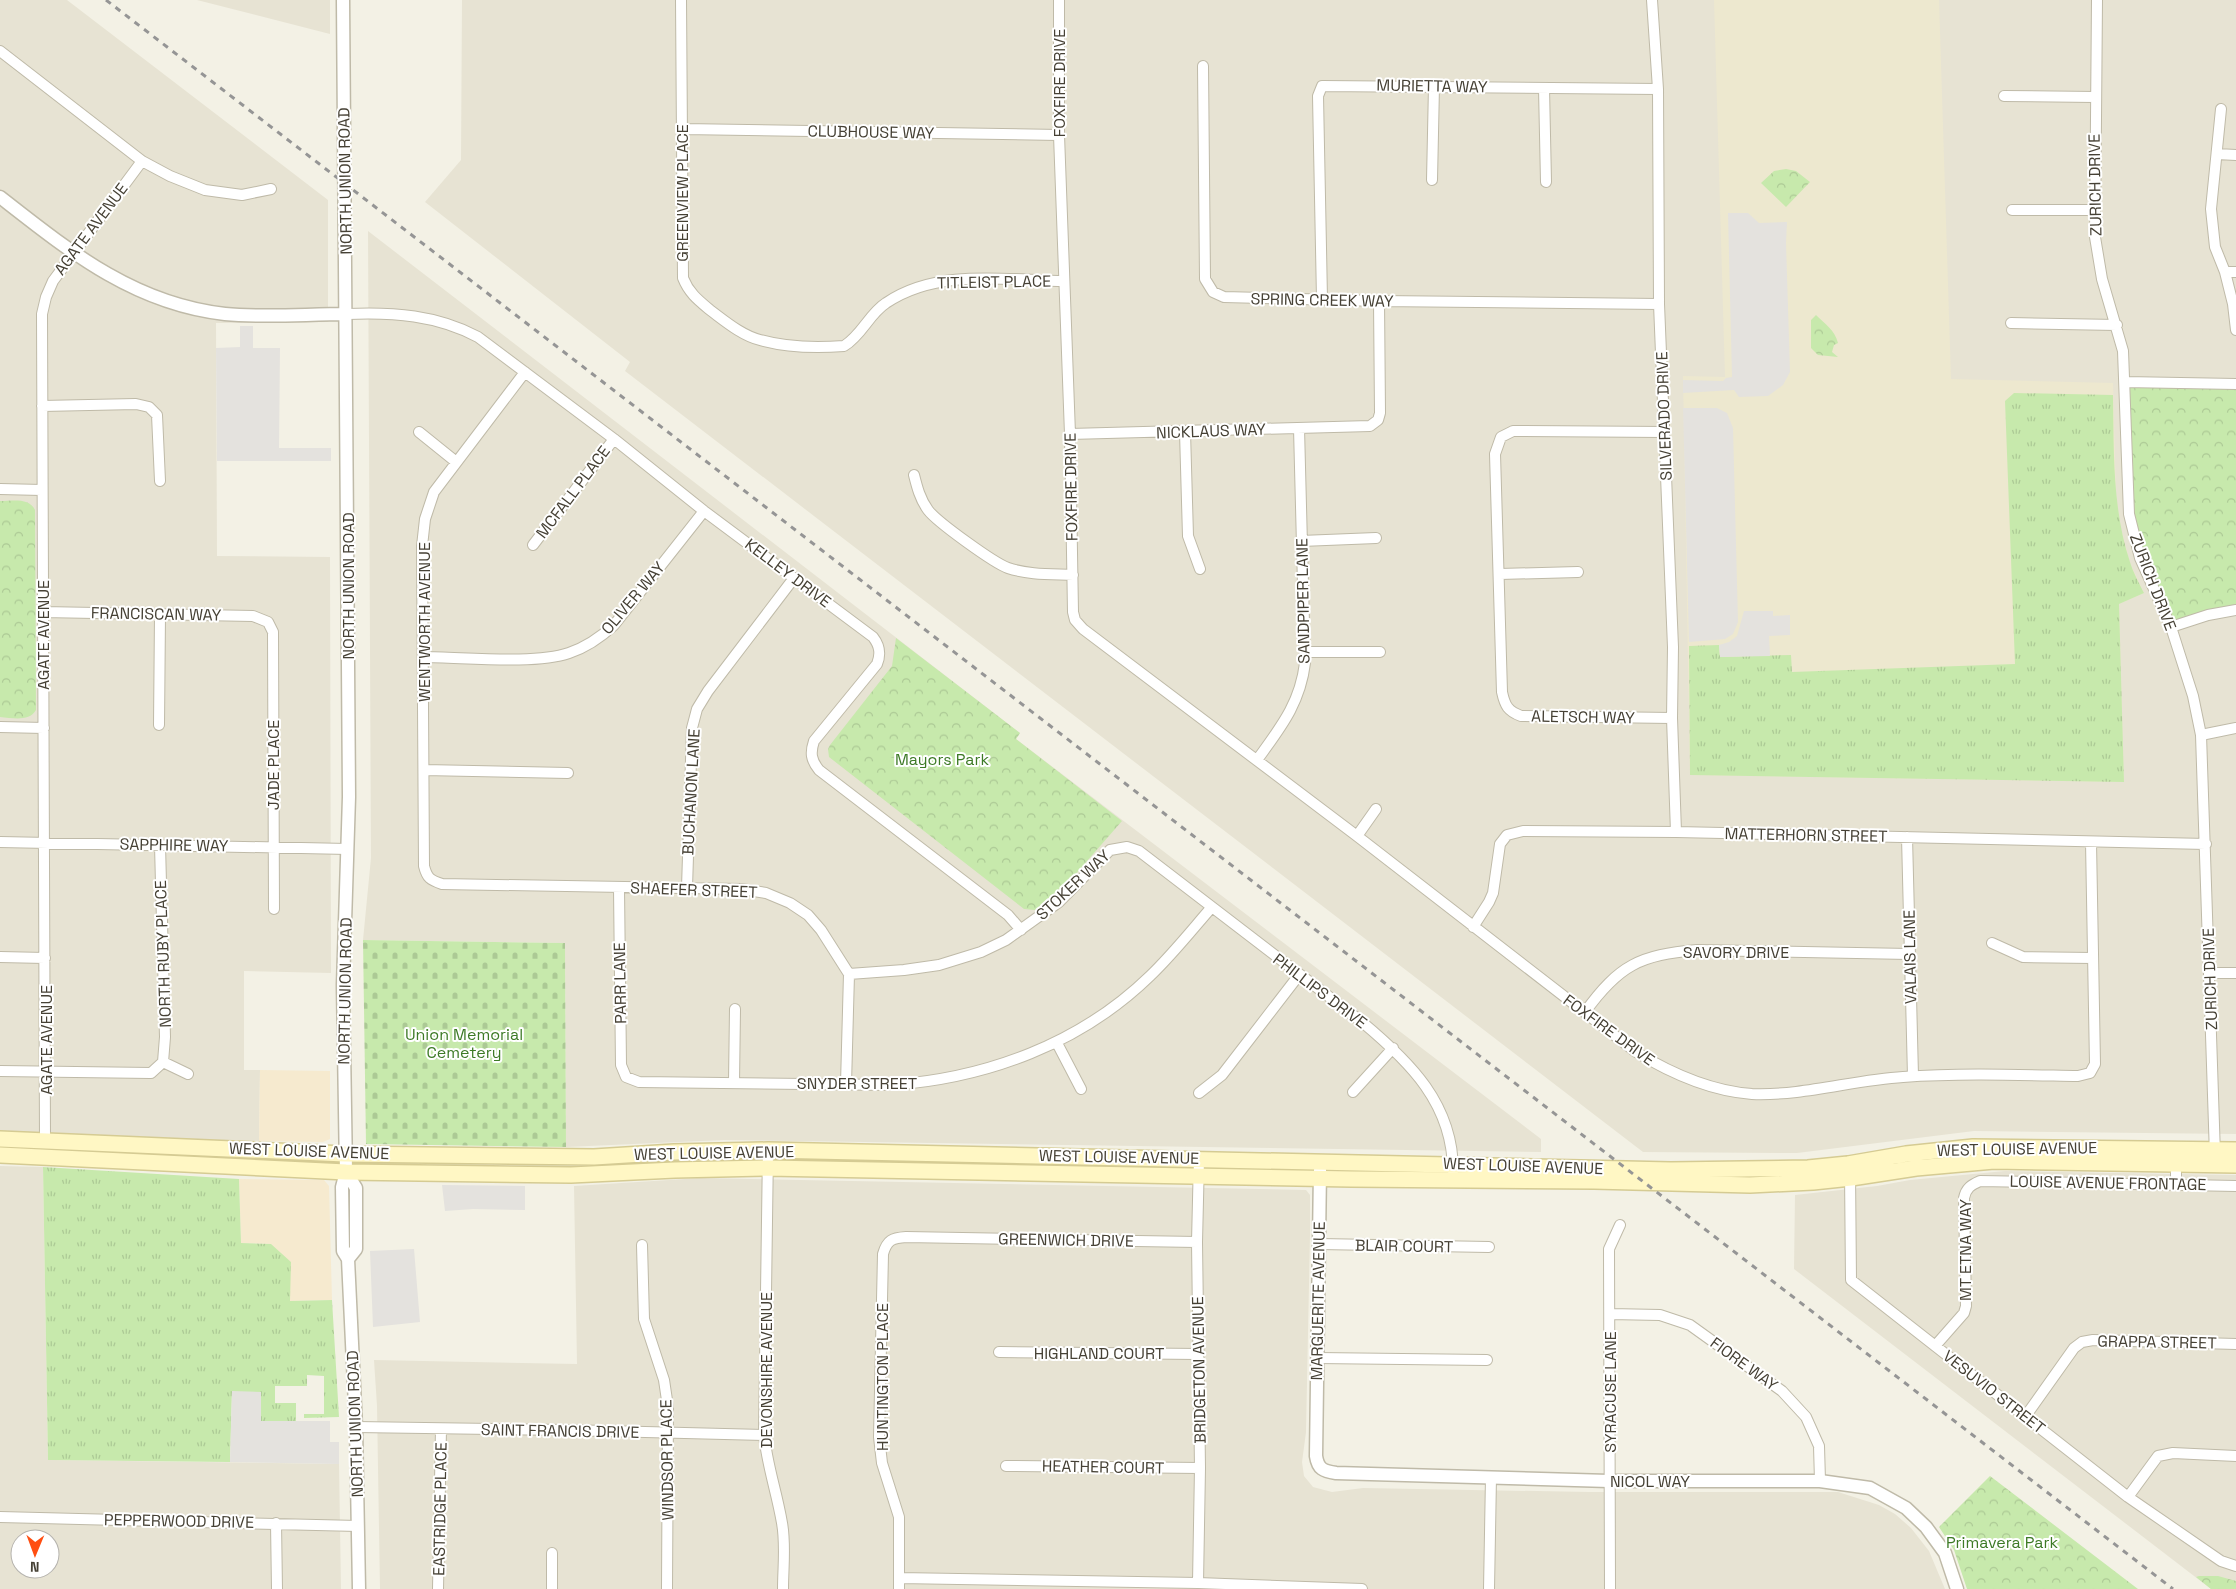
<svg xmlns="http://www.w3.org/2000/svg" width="2236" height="1589" font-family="'Space Grotesk',sans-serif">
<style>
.residential{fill:#e7e3d3;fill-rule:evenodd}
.commercial{fill:#f6eacf}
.education{fill:#ede8cf}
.grass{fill:url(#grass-tufts)}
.cemetery{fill:url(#cemetery-stones)}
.park{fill:url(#park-crowns)}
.garden{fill:#c7e9ac}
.parking{fill:#e4e2de}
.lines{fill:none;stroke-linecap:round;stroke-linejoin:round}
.minor-casing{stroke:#bfbaa8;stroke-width:12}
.tertiary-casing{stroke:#bfbaa8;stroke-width:15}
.secondary-casing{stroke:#d5cb93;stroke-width:18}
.minor{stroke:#fff;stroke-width:10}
.tertiary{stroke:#fff;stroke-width:12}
.secondary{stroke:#fff7c4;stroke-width:15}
.rail{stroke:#959595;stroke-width:3;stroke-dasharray:6 6;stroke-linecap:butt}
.labels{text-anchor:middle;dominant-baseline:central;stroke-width:4;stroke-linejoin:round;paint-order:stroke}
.street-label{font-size:16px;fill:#464135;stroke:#fff}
.park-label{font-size:16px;fill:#3d7a26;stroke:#fff}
</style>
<defs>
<pattern id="grass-tufts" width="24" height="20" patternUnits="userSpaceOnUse" patternTransform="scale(1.25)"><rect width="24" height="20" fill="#c7e9ac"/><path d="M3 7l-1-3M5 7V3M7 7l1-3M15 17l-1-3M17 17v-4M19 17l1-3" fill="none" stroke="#acc995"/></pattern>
<pattern id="cemetery-stones" width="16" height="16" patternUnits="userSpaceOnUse" patternTransform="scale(1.25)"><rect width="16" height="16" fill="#c7e9ac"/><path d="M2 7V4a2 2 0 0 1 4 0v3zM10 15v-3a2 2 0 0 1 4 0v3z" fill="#acc995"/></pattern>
<pattern id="park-crowns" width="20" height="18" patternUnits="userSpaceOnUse" patternTransform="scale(1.25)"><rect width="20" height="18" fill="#c7e9ac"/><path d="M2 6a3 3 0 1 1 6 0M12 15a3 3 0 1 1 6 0" fill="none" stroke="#acc995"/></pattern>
</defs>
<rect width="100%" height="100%" fill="#f3f1e5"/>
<path class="residential" d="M0 0H67L328 200V322L216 323 217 556 330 557 331 973 244 971V1070H260L259 1141 0 1134Z
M197 0H330V34Z
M462 0H2236V1134L1974 1131 1797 1153 1643 1152 625 371 630 362 425 202 461 160Z
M368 231 1020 733 1016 739 1541 1139V1152L724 1140 566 1147 565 943 363 940 371 858Z
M0 1166 43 1167 48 1460 339 1464 341 1589H0ZM20 1539H50V1569H20Z
M2005 1171 2236 1175V1589H2211L1794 1269 1795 1195 1877 1186 1910 1180Z
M701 1178 1306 1190 1310 1195V1235L1306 1432 1302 1462 1304 1476 1313 1487 1332 1492 1363 1488 1589 1492H1838L1879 1505 1895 1514 1911 1528 1929 1551 1945 1589H380L377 1406 374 1360 577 1364 574 1186Z"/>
<path class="commercial" d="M260 1070 330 1071V1139L323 1142 259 1141Z
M239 1179 324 1180 329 1186 332 1300 290 1301 271 1244 241 1243Z"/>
<path class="education" d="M1714 0H1939L1951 379 2113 383 2116 497 2121 528 2130 563 2144 593 2119 604 2124 782 1690 775 1683 376 1725 377Z"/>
<path class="grass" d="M2014 393 2113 395C2114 450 2112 508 2130 562 2133 572 2139 583 2144 593L2119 604 2124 782 1690 775 1689 646 1719 645 1720 657 1791 655 1792 672 2015 664 2005 401Z
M43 1167 239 1179 241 1243 271 1244 291 1262 290 1301 332 1300 339 1417 304 1418V1414H324V1376L307 1375V1386H275V1403H296V1421H260L232 1391 230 1462 48 1460Z"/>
<path class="cemetery" d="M363 940 565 943 566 1147 366 1144Z"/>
<path class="park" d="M1786 169 1796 171 1810 182 1786 207 1761 183 1774 171Z
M1816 315C1824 323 1835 330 1838 343L1834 345 1832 352 1838 357 1818 355 1811 348V320Z
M2125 382 2236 384V610L2171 627 2129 514Z
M0 501C12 501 29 497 35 510L36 710C29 722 13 718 0 717Z
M896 638 1020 733 1016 739 1122 821 1073 877 1035 910 1024 909 829 757 828 749 830 745 892 666Z
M1990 1476 2138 1589H1967L1954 1550 1939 1527Z
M2199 1576H2218L2236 1581V1589H2211L2196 1577Z"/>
<path class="garden" d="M907 757 908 779 890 780 889 758Z"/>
<path class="parking" d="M1728 213H1748L1759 223 1787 222 1786 243 1790 372 1783 385 1768 396 1739 397 1734 390 1683 393V380L1723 381 1726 378 1732 377Z
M240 326H253V348H280L279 448H331V461H217L216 348 240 347Z
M1717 408 1727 413 1733 428 1738 622 1733 634 1725 639 1689 642 1683 408Z
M1744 611H1773V616L1790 615V635L1769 636 1770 656 1720 657 1719 645 1729 642 1737 636Z
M442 1185 525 1186V1210L473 1209 445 1211Z
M414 1249 420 1322 373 1327 370 1251Z
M232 1391 261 1392V1421H330V1442H339V1464L230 1462Z"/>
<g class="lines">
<g class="minor-casing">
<path id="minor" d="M681 0 683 278C689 293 698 300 710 310 725 321 741 335 760 340 785 347 818 348 844 346 862 335 869 314 886 303 937 268 1006 280 1064 281
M1059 0V135L1070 434 1073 612 1075 620 1083 629 1357 836 1636 1052C1672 1074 1710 1091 1752 1094 1803 1096 1853 1080 1903 1077 1961 1073 2020 1075 2078 1076L2090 1073 2095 1064 2091 842
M1652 0 1658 89 1659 304 1673 647 1672 718 1676 832
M2097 0 2095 237 2102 279 2123 351 2129 514 2140 558 2171 627 2193 696 2201 735 2215 1155
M0 51 142 161 170 176 205 190 242 195 271 189
M1203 66 1205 279 1213 292 1224 297 1379 301 1659 304
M1544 88 1546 182
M2004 96 2095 97
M2221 109 2211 209 2215 247 2225 272 2233 304 2236 330
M683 129 1059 135
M2217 154 2236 155
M1432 180 1434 86
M2012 210H2094
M2225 272H2236
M1322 299 1318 96 1322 86 1658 89
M347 314C393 312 437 315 478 337L614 439 704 511 873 637C880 646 881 654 877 664L814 741C810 753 811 760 819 770L1008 915 1021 930
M2011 323 2117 325
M525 372 434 492 425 519 422 546 424 866C427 878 430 880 442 884L741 889 766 893 790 903 808 915 821 930 849 974 846 1084
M2125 382 2236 384
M42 406 136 404 149 407 157 415 160 481
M419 432 455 461
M1185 432 1188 536 1200 569
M1665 432 1513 431 1501 437 1495 454 1502 692C1505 706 1508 711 1521 716L1672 718
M1070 434 1370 426 1378 420 1380 413 1379 301
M914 475C917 487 920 499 928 510 937 522 994 563 1008 568 1029 575 1052 574 1073 575
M0 489 42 490
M1301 541 1376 538
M533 545 614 439
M1500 574 1578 572
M43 612 253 616 268 622 273 632 274 909
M2171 627 2208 615 2236 610
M1305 652H1380
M424 657C463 657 534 665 569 653 587 647 601 637 614 625L704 511
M159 725 160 615
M0 727 44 728
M2201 735 2236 728
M1257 760C1280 728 1300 704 1305 663L1299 428
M424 770 568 773
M1357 836 1376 809
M1907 837 1913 1076
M0 842 348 849
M160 845 165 1037 163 1062
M619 888 621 1065 626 1077 639 1082 892 1085C987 1078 1080 1044 1150 976 1172 955 1191 931 1211 908
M687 888 692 728 697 709 708 691 794 578
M1473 927 1489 902 1493 893 1500 844 1507 835 1523 831 1676 832 2206 844
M1992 943 2023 957 2093 958
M0 957 45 958
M2210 973H2236
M849 974 904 970 939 965 981 952 1006 940 1059 902 1110 850 1127 847 1139 851 1362 1022C1410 1062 1453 1104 1453 1171
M1585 1012C1619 965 1640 955 1697 950L1909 954
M1057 1043 1081 1089
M163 1062 188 1074
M0 1071 151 1073 163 1062
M734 1083 735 1009
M1353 1092 1393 1048
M1199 1093 1222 1075 1299 975
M45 1139 42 314 46 297 53 281 142 161
M768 1150 764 1435C767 1465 777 1493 782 1523 786 1545 783 1567 783 1589
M2176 1164V1185
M1850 1172 1851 1280 2128 1497 2221 1561 2236 1566
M1319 1244 1489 1247
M642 1245 644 1319 664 1380 668 1407 667 1589
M1610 1314 1660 1315 1690 1325 1782 1391 1806 1417 1819 1446 1820 1481
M1935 1346 1964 1313 1966 1306 1964 1198C1966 1188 1971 1185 1980 1181L2236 1186
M999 1352 1199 1354
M1317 1358 1487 1360
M2025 1417 2074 1348 2082 1342 2093 1340 2236 1344
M356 1427 566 1430 764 1435
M1006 1466 1200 1468
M2128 1497 2158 1456 2173 1453 2236 1456
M0 1517 358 1526
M276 1523 277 1589
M899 1578 1198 1583 1362 1589
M1198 1583 1200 1468 1197 1242 1199 1158
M438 1589 441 1429
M552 1589V1553
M899 1589V1517L882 1463 879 1437 883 1254C887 1240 892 1238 906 1237L1197 1242
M1489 1589 1491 1477
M1610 1589 1609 1249 1620 1225"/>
</g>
<g class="tertiary-casing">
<path id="tertiary" d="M343 0 349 797 343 985 346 1172 342 1187 343 1251 348 1259 356 1427 359 1589
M0 197C69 251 134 304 225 314 265 318 306 314 347 314
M1320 1170 1316 1456C1318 1469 1323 1471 1336 1473L1609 1481H1820L1870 1488 1906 1508 1926 1527 1945 1553 1957 1589
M346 1172 356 1188V1249L348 1259"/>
</g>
<g class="secondary-casing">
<path id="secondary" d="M0 1139 345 1154 594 1157 674 1152 768 1150 1671 1170 1808 1168 1848 1164 1906 1154 1973 1147 2236 1150
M0 1155 346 1172 571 1175 675 1170 768 1168 1351 1179 1594 1181 1750 1185 1813 1182 1851 1178 1916 1168 1994 1161 2236 1165"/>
</g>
<use href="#minor" class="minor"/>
<use href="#tertiary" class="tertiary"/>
<use href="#secondary" class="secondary"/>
<path class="rail" d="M106 0 2173 1589"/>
</g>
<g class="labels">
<g class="street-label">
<text transform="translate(1059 83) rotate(-90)">FOXFIRE DRIVE</text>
<text transform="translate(1432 86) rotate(1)">MURIETTA WAY</text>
<text transform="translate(871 132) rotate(1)">CLUBHOUSE WAY</text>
<text transform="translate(345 181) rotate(-91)">NORTH UNION ROAD</text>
<text transform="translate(2095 185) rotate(-91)">ZURICH DRIVE</text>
<text transform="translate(682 193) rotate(-90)">GREENVIEW PLACE</text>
<text transform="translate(91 229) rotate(-53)">AGATE AVENUE</text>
<text transform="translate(994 282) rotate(-1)">TITLEIST PLACE</text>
<text transform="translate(1322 300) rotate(1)">SPRING CREEK WAY</text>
<text transform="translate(1664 416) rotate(-92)">SILVERADO DRIVE</text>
<text transform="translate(1211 431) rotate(-2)">NICKLAUS WAY</text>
<text transform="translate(1071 487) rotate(-91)">FOXFIRE DRIVE</text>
<text transform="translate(573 492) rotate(-53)">MCFALL PLACE</text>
<text transform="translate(788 573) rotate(37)">KELLEY DRIVE</text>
<text transform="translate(2153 582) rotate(69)">ZURICH DRIVE</text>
<text transform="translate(348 586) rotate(-90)">NORTH UNION ROAD</text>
<text transform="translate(633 598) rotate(-50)">OLIVER WAY</text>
<text transform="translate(1303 601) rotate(-91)">SANDPIPER LANE</text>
<text transform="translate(156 614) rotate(1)">FRANCISCAN WAY</text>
<text transform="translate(424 622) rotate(-90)">WENTWORTH AVENUE</text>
<text transform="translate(43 635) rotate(-90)">AGATE AVENUE</text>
<text transform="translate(1583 717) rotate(1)">ALETSCH WAY</text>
<text transform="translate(273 765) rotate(-90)">JADE PLACE</text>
<text transform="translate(691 792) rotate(-87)">BUCHANON LANE</text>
<text transform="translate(1806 835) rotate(1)">MATTERHORN STREET</text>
<text transform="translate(174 845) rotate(1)">SAPPHIRE WAY</text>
<text transform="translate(1073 885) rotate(-43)">STOKER WAY</text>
<text transform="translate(694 890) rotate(2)">SHAEFER STREET</text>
<text x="1736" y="952">SAVORY DRIVE</text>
<text transform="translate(163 954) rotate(-92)">NORTH RUBY PLACE</text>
<text transform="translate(1910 957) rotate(-91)">VALAIS LANE</text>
<text transform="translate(2210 979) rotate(-92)">ZURICH DRIVE</text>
<text transform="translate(620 983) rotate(-91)">PARR LANE</text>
<text transform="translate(345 991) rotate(-89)">NORTH UNION ROAD</text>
<text transform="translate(1320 991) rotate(37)">PHILLIPS DRIVE</text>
<text transform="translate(1609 1030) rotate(36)">FOXFIRE DRIVE</text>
<text transform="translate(46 1040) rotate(-90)">AGATE AVENUE</text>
<text x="857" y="1083">SNYDER STREET</text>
<text transform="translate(2017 1149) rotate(-1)">WEST LOUISE AVENUE</text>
<text transform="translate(309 1151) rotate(2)">WEST LOUISE AVENUE</text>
<text transform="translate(714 1153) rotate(-1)">WEST LOUISE AVENUE</text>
<text transform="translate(1119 1157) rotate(1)">WEST LOUISE AVENUE</text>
<text transform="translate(1523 1166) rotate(2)">WEST LOUISE AVENUE</text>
<text transform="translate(2108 1183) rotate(1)">LOUISE AVENUE FRONTAGE</text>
<text transform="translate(1066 1240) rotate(1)">GREENWICH DRIVE</text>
<text transform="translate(1404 1246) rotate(1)">BLAIR COURT</text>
<text transform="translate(1965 1250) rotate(-90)">MT ETNA WAY</text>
<text transform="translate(1318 1301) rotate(-89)">MARGUERITE AVENUE</text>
<text transform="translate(2157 1342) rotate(1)">GRAPPA STREET</text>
<text x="1099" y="1353">HIGHLAND COURT</text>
<text transform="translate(1744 1364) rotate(36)">FIORE WAY</text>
<text transform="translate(766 1370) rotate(-90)">DEVONSHIRE AVENUE</text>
<text transform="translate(1199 1370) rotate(-91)">BRIDGETON AVENUE</text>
<text transform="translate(882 1377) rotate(-90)">HUNTINGTON PLACE</text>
<text transform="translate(1610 1392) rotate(-90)">SYRACUSE LANE</text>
<text transform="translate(1994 1392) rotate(38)">VESUVIO STREET</text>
<text transform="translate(355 1424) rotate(-92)">NORTH UNION ROAD</text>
<text transform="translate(560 1431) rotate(1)">SAINT FRANCIS DRIVE</text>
<text transform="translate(667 1460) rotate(-91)">WINDSOR PLACE</text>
<text transform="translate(1103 1467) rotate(1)">HEATHER COURT</text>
<text x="1650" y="1481">NICOL WAY</text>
<text transform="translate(440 1509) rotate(-89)">EASTRIDGE PLACE</text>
<text transform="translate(179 1521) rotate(1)">PEPPERWOOD DRIVE</text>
</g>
<g class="park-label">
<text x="942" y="759">Mayors Park</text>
<text x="464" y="1034">Union Memorial<tspan x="464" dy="18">Cemetery</tspan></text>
<text x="2002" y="1542">Primavera Park</text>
</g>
</g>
<g transform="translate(35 1554) rotate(181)"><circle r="24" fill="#ffffff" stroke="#b5b3ae"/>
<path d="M0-4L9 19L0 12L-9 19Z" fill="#ff4e11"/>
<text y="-8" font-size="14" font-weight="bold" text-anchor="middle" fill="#464135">N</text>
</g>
</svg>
